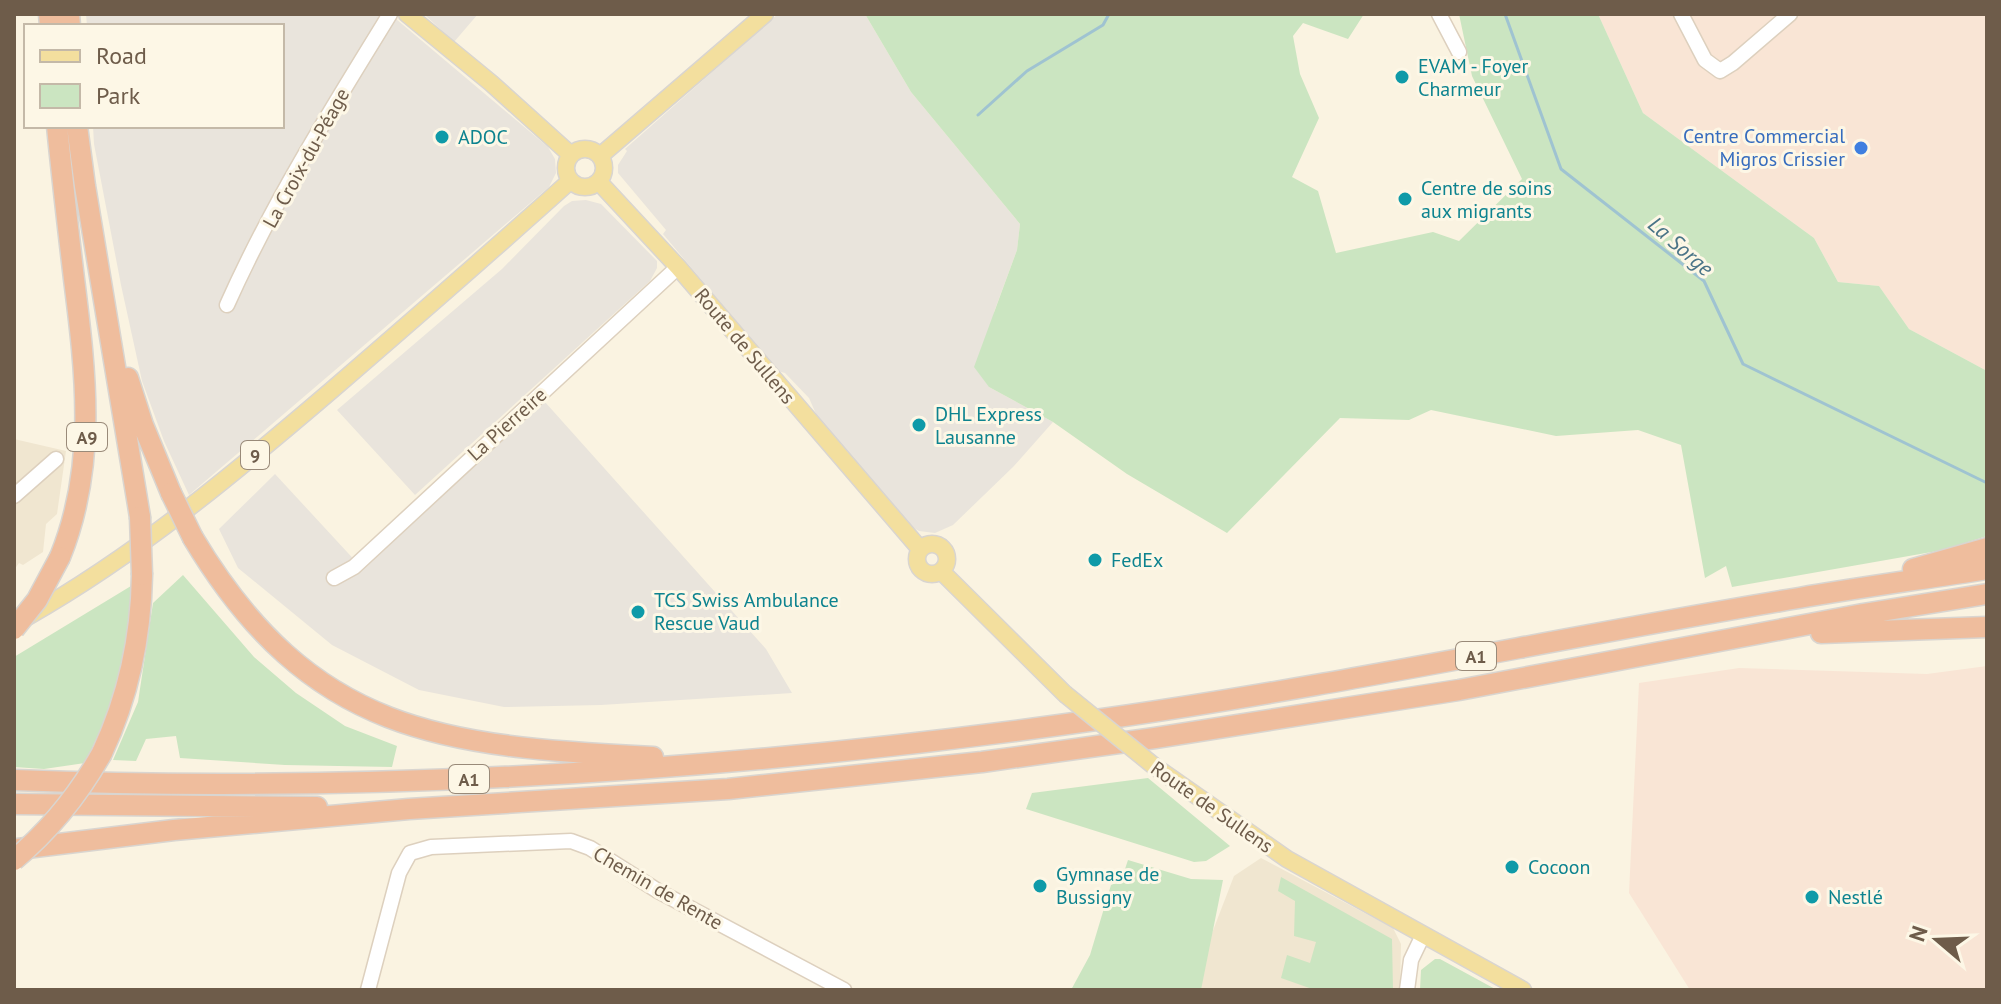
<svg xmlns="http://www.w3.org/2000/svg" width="2001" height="1004" font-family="'PT Sans',sans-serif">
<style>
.residential{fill:#f0e6d0}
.commercial{fill:#f9e5d5}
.industrial{fill:#e9e4dc}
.green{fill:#cbe5c1}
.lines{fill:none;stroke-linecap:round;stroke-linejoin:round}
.stream{stroke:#9fc3d1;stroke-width:3}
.minor-casing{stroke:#ddd0be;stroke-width:17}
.major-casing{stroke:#d9d5d0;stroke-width:19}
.highway-casing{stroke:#d9d5d0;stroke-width:23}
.minor{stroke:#fff;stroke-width:14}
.major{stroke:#f3df9e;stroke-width:16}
.highway{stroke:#efbd9d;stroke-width:20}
.major-bridge-casing{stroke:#d9d5d0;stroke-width:19;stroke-linecap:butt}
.highway-bridge-casing{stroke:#d9d5d0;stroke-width:23;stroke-linecap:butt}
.major-bridge{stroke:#f3df9e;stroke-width:16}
.highway-bridge{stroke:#efbd9d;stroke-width:20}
.culture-dot{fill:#0f9aa8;stroke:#fdf7e6;stroke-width:3}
.shop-dot{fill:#3f7fe0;stroke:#fdf7e6;stroke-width:3}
.labels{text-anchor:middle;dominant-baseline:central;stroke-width:6;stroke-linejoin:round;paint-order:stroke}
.shield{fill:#fdf7e6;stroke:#998a79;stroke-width:2}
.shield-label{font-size:18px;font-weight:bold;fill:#6e5c4a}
.culture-label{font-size:20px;fill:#0d838f;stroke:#fdf7e6;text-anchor:start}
.shop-label{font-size:20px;fill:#366cbe;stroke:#fdf7e6;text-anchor:end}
.street-label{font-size:20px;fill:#6e5c4a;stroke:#fdf7e6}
.water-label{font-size:22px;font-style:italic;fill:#4a7487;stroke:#fdf7e6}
</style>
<rect width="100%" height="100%" fill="#faf3e1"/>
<path class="residential" d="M14 439 66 451 57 514 46 524 43 552 23 565 19 563 14 570Z
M1261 858 1393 928 1401 944 1400 990H1190L1234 876Z"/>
<path class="commercial" d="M1598 14H1987V371L1909 329 1879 286 1838 282 1814 238 1643 113Z
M1987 666V990H1690L1629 893 1639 683 1739 668 1927 674Z"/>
<path class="industrial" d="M86 14H390L548 147 555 159 556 173 549 187 189 495 164 441 142 381 121 285 94 144 93 126H282V26H87Z
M424 14H478L454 42Z
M778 14H865L911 92 1020 224 1017 250 994 312 989 387 1053 422 1013 467 953 525 935 533 919 531 907 524 820 423 809 398 785 373 778 371 663 234 666 230 618 173V165L627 151 625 149Z
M586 200 601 204 657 261V268L650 281 415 495 337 410 502 269 564 206 572 201Z
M545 402 766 649 792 693 601 705 504 707 419 690 332 645 238 568 219 529 275 474 360 566Z"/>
<path class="green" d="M865 14H1364L1348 39 1303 23 1293 36 1300 74 1319 118 1292 177 1318 191 1336 253 1433 232 1459 241 1522 179 1472 76 1459 14H1598L1643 113 1814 238 1838 282 1879 286 1909 329 1987 371V536L1943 550 1732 587 1726 566 1705 578 1681 445 1638 430 1556 436 1431 410 1409 420 1340 418 1227 533 1127 474 1053 422 989 387 974 367 1017 250 1020 224 911 92Z
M183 575 254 657 296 693 345 726 397 746 392 767 285 765 180 758 176 736 146 739 136 761 113 760 138 702 153 603Z
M131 586C129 609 130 633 125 656 117 694 102 728 85 763L44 769 14 767V657Z
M1148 778 1230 846 1206 861 1194 862 1026 809 1032 793Z
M1128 860 1191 879 1223 880 1201 990H1071L1090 955 1111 885 1121 881Z
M1281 877 1392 939 1393 990H1315L1281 978 1287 955 1310 963 1316 942 1294 936 1295 901 1278 891Z
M1435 959H1440L1497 990H1420L1421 970Z"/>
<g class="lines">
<path class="stream" d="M1505 14 1561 169 1704 281 1743 364 1987 483
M978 115 1027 71 1103 25 1109 14"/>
<g class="minor-casing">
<path id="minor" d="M1439 14 1459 52
M1681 14 1705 60 1720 71 1733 63 1790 14
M227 305C272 204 332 108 390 14
M14 496 56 459
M334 578 354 567 678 267
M368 990 399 873 410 853 431 847 571 841 590 848 658 891 844 990
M1407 990 1411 960 1423 935"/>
</g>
<g class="major-casing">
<path id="major" d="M407 14 491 83 571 155
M566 168a19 19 0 1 1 38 0a19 19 0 1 1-38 0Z
M600 156 765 14
M599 182 678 267 920 549
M917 559a15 15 0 1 1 30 0a15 15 0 1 1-30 0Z
M941 571 1065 694
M27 617C138 554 236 472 333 389 413 320 492 251 570 181
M1154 766 1287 859 1523 990"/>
</g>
<g class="highway-casing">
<path id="highway" d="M49 14 50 26
M69 14 70 26
M57 126C62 177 68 228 74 279 86 374 97 466 60 557
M77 126 85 186 140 517
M128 378 143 425 171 493
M193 538C311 735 443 746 653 757
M1913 569 1987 548
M1821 633 1987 627
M102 753C129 695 141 638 142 575
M14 780C381 794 747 770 1110 718 1341 685 1569 636 1799 598 1862 587 1924 579 1987 569
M14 804 317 807
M18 849 174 830 409 809 728 789 982 762 1155 738 1459 690 1863 614 1987 594"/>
</g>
<use href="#minor" class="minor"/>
<use href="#major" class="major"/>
<use href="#highway" class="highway"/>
<g class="major-bridge-casing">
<path id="major-bridge" d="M1065 694 1154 766"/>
</g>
<g class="highway-bridge-casing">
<path id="highway-bridge" d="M171 493 193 538
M140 517 142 575
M14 629 37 600 60 557
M14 860C50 830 79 794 102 753"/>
</g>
<use href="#major-bridge" class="major-bridge"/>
<use href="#highway-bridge" class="highway-bridge"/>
</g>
<g class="culture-dot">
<circle cx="1402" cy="77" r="8"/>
<circle cx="442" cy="137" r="8"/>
<circle cx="1405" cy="199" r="8"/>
<circle cx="919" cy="425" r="8"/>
<circle cx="1095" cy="560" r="8"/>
<circle cx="638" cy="612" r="8"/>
<circle cx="1512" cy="867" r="8"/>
<circle cx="1040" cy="886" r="8"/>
<circle cx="1812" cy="897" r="8"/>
</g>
<circle class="shop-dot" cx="1861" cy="148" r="8"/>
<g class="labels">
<g class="shield">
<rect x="67" y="423" width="40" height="28" rx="6"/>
<rect x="241" y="441" width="28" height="28" rx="6"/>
<rect x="1456" y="642" width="40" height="28" rx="6"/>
<rect x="449" y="765" width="40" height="28" rx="6"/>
</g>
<g class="shield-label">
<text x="87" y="437">A9</text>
<text x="255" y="455">9</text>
<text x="1476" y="656">A1</text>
<text x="469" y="779">A1</text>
</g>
<g class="culture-label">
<text x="1418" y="66">EVAM - Foyer<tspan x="1418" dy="23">Charmeur</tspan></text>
<text x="458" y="137">ADOC</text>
<text x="1421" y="188">Centre de soins<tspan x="1421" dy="23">aux migrants</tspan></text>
<text x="935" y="414">DHL Express<tspan x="935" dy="23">Lausanne</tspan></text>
<text x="1111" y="560">FedEx</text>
<text x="654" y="600">TCS Swiss Ambulance<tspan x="654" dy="23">Rescue Vaud</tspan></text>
<text x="1528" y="867">Cocoon</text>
<text x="1056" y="874">Gymnase de<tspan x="1056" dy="23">Bussigny</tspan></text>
<text x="1828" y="897">Nestlé</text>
</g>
<g class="shop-label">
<text x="1845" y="136">Centre Commercial<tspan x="1845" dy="23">Migros Crissier</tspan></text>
</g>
<g class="street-label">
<text transform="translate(306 158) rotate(-61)">La Croix-du-Péage</text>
<text transform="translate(745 346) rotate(50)">Route de Sullens</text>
<text transform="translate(507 424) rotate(-42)">La Pierreire</text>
<text transform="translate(1212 807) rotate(35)">Route de Sullens</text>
<text transform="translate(658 888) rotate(30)">Chemin de Rente</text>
</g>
<g class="water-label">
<text transform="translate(1681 246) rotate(41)">La Sorge</text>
</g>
</g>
<rect width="2001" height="1004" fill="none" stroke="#6e5c4a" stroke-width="32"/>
<rect x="24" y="24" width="260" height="104" fill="#fdf7e6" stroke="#c4b9a8" stroke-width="2"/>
<rect x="40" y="50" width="40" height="12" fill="#f3df9e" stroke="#c4b9a8" stroke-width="2"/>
<text x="96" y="64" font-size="24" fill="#6e5c4a">Road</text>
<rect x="40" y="84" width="40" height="24" fill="#cbe5c1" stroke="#c4b9a8" stroke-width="2"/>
<text x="96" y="104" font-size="24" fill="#6e5c4a">Park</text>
<g transform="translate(1937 940) rotate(289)" stroke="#fdf7e6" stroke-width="6" paint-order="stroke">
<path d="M0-6L14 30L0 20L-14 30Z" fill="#6e5c4a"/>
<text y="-12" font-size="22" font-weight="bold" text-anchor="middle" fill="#6e5c4a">N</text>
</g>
</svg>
